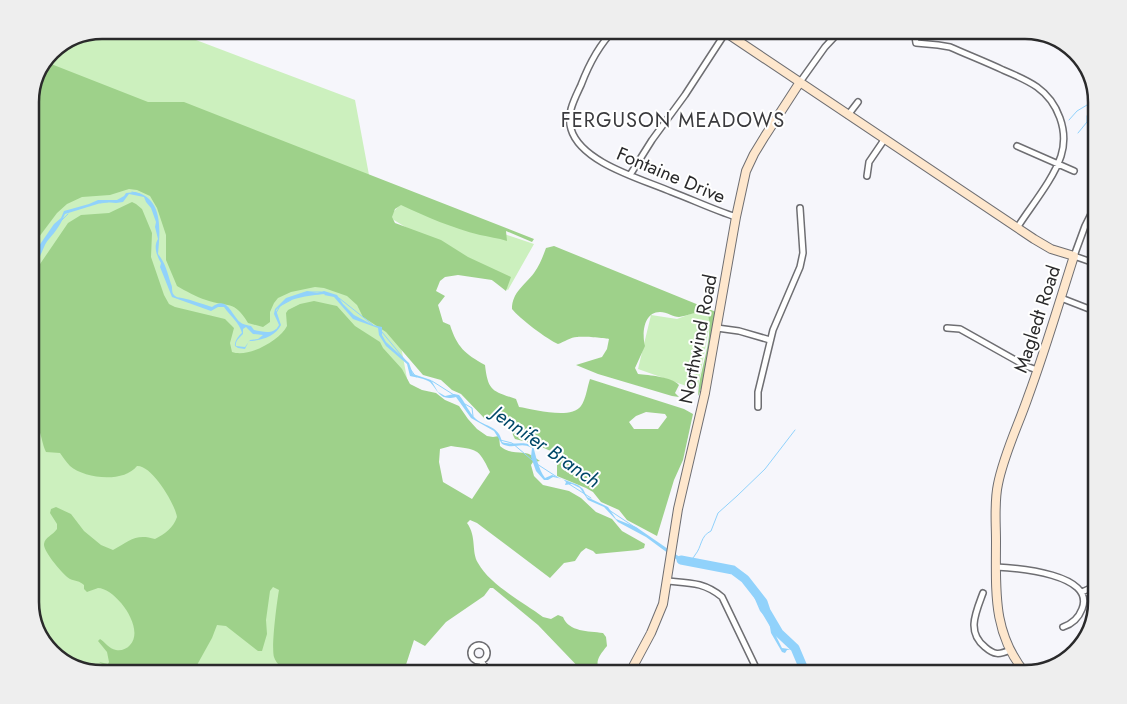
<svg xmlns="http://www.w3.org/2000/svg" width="1127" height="704" font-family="Jost,sans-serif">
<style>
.green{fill:#ccf0be}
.forest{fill:#9ed18a;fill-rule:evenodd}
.water{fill:#91d2fb;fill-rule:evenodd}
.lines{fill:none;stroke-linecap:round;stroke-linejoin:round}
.stream{stroke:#91d2fb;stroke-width:1}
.river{stroke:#91d2fb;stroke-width:9}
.street-casing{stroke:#6e6e72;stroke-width:8}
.secondary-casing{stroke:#6e6e72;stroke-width:10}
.street{stroke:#fff;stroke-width:5}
.secondary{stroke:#fee7cd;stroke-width:8}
.labels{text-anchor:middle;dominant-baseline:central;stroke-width:4;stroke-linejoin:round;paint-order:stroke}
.street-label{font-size:19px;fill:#2a2a2b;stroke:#fff}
.neighbourhood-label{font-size:20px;letter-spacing:1px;fill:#3b3b3e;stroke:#fff}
.water-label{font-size:20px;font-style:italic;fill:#004869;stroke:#fff}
.rim{fill:none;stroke:#2a2a2b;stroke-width:2.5}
</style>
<rect width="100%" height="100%" fill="#f6f6fb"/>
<path class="green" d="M101 30H180L196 40 355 100 428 491 371 674H101L65 664 40 639 30 607V97L51 51Z
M404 200 534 244 508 290 389 217Z
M712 312 698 387 692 388 638 369 651 315 677 319 693 313Z"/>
<path class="forest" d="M46 62 148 102H184L534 239 532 242 506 231 507 241C498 238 489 237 480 235 452 228 427 217 401 205L395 209 392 217 395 223 441 240 468 257 511 277 506 291 492 280 458 275 445 277 440 281 436 291 445 296 438 305 443 322 450 325C457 347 465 354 485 365 488 391 492 391 516 399L519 407C533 409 571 420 581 406 586 399 587 388 590 379L684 409 693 414 683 460 674 480 657 536 627 520 619 510 601 502 593 492 586 488 557 476V458L555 453 535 444 515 439C507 425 515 417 495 413L487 421 461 394 452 390 441 380 423 375 386 332 363 317 357 305 347 296 324 288 315 287 291 292 278 298 274 303 270 312V322L263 327 248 323C234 299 228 308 206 300 196 297 186 291 177 286L166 260V235L157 208 150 196 137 190 129 189 110 195 82 197 67 204 57 213 30 249V97ZM646 412 665 414 667 417 658 429H634L629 422 636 416Z
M132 202 136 204 142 209 152 233 151 257 164 295 169 304 175 307 225 319 234 328 230 343 232 352C249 358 280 340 287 326L286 313 288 310 300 304 314 301 337 306 355 326 380 342 383 348 402 369 410 384 422 390 436 393 445 400 459 406 468 419 477 429 487 436 493 437 499 436 500 446C508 453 515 452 524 453 530 453 535 458 540 461L533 462 531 465 534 476 543 485 569 491 581 498 596 512 612 519 622 531 645 544 644 548 638 550 596 554 593 551 586 548 581 552 575 561 564 563 550 578 477 523 470 520 467 523C477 537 471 551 478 563 490 585 523 602 543 617L551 619 558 615 563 617C569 632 588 631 603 633L606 637 607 646C599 656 593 663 602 674H585L538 625 493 588H490L484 596 446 622 425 646 414 640 403 674H289C284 669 276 664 274 657 271 648 277 601 279 590L273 587 270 591 266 620 267 634 262 651H258L226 626 217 625 212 638 192 674H117L99 662 108 664 109 662 107 652 98 641 100 639C105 642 109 649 116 650 121 651 127 649 130 645 146 628 115 588 98 588 95 589 90 591 87 592L84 589V585C80 581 75 581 70 579 63 575 43 551 44 544 45 537 53 535 57 529V524L50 513 51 509 56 507 71 514 84 531 101 545 113 550C129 541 136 533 155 539 165 534 173 528 177 517 175 504 152 465 137 466 124 483 85 479 70 466 66 462 63 457 60 453L46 452C40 439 43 429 30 420V271L38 267 68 223 81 215 109 213ZM451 446C477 450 478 447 490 472L472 499 443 482 439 462 440 449Z
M554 246 716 312C713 333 710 353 705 374 702 383 702 389 698 396 699 368 714 342 708 314L703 311C695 312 687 316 679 317 673 317 667 312 660 312 643 312 642 335 645 346L635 368 638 374C649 375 672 377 679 385L675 393 679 397 672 396 598 374 576 365 602 357 607 349 609 339C606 338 581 336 577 337 571 337 564 342 558 344 548 340 519 318 512 309 512 292 525 285 534 273 540 265 543 256 546 248Z"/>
<path class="water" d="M135 192C164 198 160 232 158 254 165 262 168 274 171 284 173 287 171 292 174 295 177 298 178 297 182 298 192 300 202 304 212 307 227 295 231 314 240 322 243 325 248 325 251 326L254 330C264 332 274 335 279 325L274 314 275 309 286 298 307 291 317 293 324 291 337 295 343 304 354 315 373 325 382 327V335L386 342 409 363 413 374 431 380 438 392 445 396 454 394 459 395C465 402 469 413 476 419 486 427 499 426 502 442 512 446 522 440 533 446 536 456 538 468 545 478L552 475 578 485 583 489 587 497 608 507 616 519 636 527 684 560 712 568 721 566 732 568 738 572 754 590 760 606 772 622 776 636 782 648C802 650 800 655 803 674H802L797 653 792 649 787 650 785 653 782 652 771 633 769 621 760 611 748 583 741 580 731 570 707 569 680 562 646 537 618 522 604 507 588 500 580 488 572 484 565 485 566 482 563 479 553 477 548 480H544L536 471 531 457 532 448C520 441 515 450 502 444L494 431 471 418 456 397C440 401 439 392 430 382 426 379 415 377 410 376L407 364 386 346 379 335 378 328 353 319 334 297 324 295 325 294C307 296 289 297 276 310L281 325C276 336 261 341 249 341L245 349 238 348 235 346C234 342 239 335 242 333 239 322 230 316 224 307H218L211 311 172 297 160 267 161 263C157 256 153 247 158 239L155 227 156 222 151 208 146 202 144 197 129 194 123 202 116 203 104 202 65 214C61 224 56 231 49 239 41 248 44 257 30 266V259L54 224 61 218 64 211 89 204 98 200H117L124 196 126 193ZM246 327 253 334 263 335 258 339 250 340 245 347 236 346C235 341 240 337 243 334V329Z"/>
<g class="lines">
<path class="stream" d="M1069 120 1077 111 1097 99
M1078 133 1087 122V116L1093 103
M132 192 140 194
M100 203 108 202
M62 220 68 214
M30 259 35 254
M308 292H321
M339 298 373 325
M276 313 280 306 291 300
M382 332 405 360
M411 370 416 377
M432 381 454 395
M465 404 472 408 473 416
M500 440 512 443 532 460
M537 464 557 477
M569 484 591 498
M609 510 639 530
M689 561C691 559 694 558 695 555 702 547 700 536 711 531L718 513 737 496 765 469 795 430"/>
<path class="river" d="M681 560 733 570 745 579 763 602 766 611 779 633 795 648 806 674"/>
<g class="street-casing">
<path id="street" d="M614 30C598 46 589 64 581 85 575 98 566 114 571 129 581 163 642 179 672 192 693 200 714 210 736 217
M820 30 831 40
M914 30 916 43 938 45 950 47C968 55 986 62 1003 70 1015 75 1027 80 1037 87 1058 102 1069 131 1061 156 1053 180 1031 206 1017 228
M800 82 825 47 841 30
M848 115 858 102
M1017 146 1074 171
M630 175 652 140 685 95 726 32
M867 176 869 162 884 140
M1097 202 1085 226 1074 256 1097 264
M1061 298 1097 312
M717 328 739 331 770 340
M947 328 960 329 1026 366 1037 370
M758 407V392L773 330 800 267 803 253 800 208
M996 567C1017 568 1096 574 1082 609 1079 617 1072 624 1063 627
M667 581C689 583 704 582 722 597L759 674
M1082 592 1097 585
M983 593C976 612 966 632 985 647 994 655 999 655 1010 650
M471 653a8 8 0 1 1 16 0a8 8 0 1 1-16 0Z
M481 661 486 668 493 674"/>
</g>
<g class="secondary-casing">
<path id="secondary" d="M722 30 1034 239 1051 249 1074 256C1059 303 1045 351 1028 397 1018 426 1004 454 998 484 994 502 996 522 996 541 996 591 992 633 1026 674
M629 674 651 633 663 604 678 509 705 393 736 217 746 171 754 154 765 136 800 82"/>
</g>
<use href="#street" class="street"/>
<use href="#secondary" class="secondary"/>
</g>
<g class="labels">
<g class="street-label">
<text transform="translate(671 175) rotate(23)">Fontaine Drive</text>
<text transform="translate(1037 319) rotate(-72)">Magledt Road</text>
<text transform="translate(698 339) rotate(-79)">Northwind Road</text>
</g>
<g class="neighbourhood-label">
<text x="673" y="120">FERGUSON MEADOWS</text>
</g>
<g class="water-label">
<text transform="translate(546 447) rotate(35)">Jennifer Branch</text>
</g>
</g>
<path d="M0 0H1127V704H0ZM102 39H1025A63 63 0 0 1 1088 102V602A63 63 0 0 1 1025 665H102A63 63 0 0 1 39 602V102A63 63 0 0 1 102 39Z" fill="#eee" fill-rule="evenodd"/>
<path class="rim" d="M102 39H1025A63 63 0 0 1 1088 102V602A63 63 0 0 1 1025 665H102A63 63 0 0 1 39 602V102A63 63 0 0 1 102 39Z"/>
</svg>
